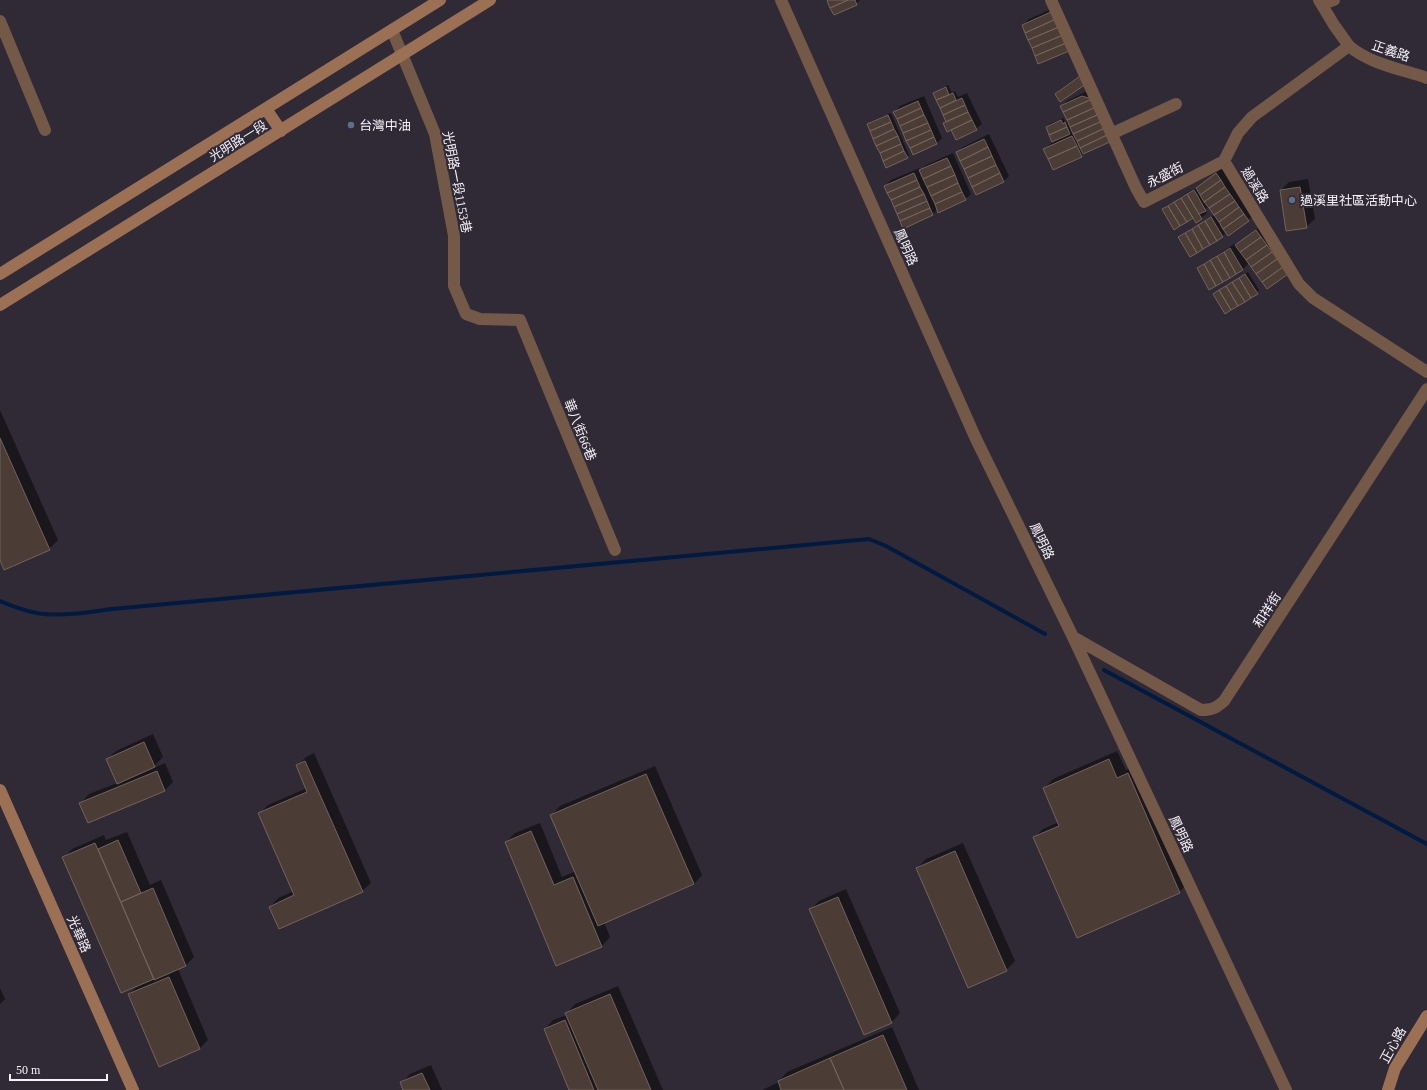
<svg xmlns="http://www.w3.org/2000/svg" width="1427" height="1090" font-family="'Times New Roman','Noto Sans TC',serif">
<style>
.shadow{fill:#0007}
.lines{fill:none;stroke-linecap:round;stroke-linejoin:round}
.stream{stroke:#011a41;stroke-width:4}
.building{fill:#4b3d36;stroke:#73635c}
.street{stroke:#745848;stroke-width:12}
.secondary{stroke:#9c7055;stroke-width:12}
.service-dot{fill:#5c6f8a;stroke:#302a36;stroke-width:1.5}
.labels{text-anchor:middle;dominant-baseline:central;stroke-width:4;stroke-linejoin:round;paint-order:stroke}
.street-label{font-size:13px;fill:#f6f1f9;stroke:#302a36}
.poi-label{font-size:13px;fill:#f6f1f9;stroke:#302a36;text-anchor:start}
</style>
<rect width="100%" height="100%" fill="#302a36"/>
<path class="shadow" d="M828 0H860L856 4 834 14Z
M1058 6 1039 63 1023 25 1029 19Z
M1086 71 1056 94 1061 89Z
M948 85 952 93 955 91 958 97 967 93 982 124 976 129 947 121 934 93Z
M1089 90 1098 94 1084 153 1081 156 1044 149 1053 142 1047 127 1049 124 1064 118 1065 122 1068 120 1061 106 1067 101Z
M924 96 942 138 936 144 895 112 900 106Z
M891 113 909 155 907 157 868 124 870 122Z
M989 134 1009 176 1004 181 957 152 963 147Z
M953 153 971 194 965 199 938 209 933 214 885 186 891 180 920 168 921 170 926 165Z
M1222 168 1254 215 1248 220 1221 224 1220 225 1225 234 1191 255 1179 237 1215 215 1205 203 1208 207 1205 209 1207 213 1196 222 1193 216 1163 210 1188 192 1197 188Z
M1308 179 1315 219 1306 227 1281 190 1289 182Z
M1262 225 1293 268 1249 263 1243 269 1210 288 1198 268 1204 263 1236 243 1237 244Z
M1248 272 1259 290 1257 293 1214 294Z
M0 410 58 540 49 549 0 558Z
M153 734 163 757 151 769 165 763 173 782 165 790 81 803 89 794 117 783 107 759 116 751Z
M1117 751 1126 770 1137 765 1188 883 1179 892 1034 838 1043 829 1059 822 1044 788 1053 779Z
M314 753 371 883 362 891 270 907 278 898 294 891 259 814 268 805 307 788 297 766 306 757Z
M655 766 702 875 694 884 604 922 610 937 602 946 556 964 506 842 515 833 540 823 562 877 576 871 552 815 560 806Z
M127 832 150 885 161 880 194 957 185 966 178 969 208 1040 199 1049 129 994 139 985 64 858 72 849 104 835 106 840Z
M963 843 1015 961 1006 970 917 868 926 859Z
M846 889 900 1013 892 1022 864 1034 810 910 819 901Z
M618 986 663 1090H570L545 1029 553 1020 567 1015V1013L575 1004Z
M0 988 5 999 0 1004Z
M892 1027 919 1090H762L779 1082V1081L787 1072Z
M431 1065 442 1090H404L401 1083 410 1074Z"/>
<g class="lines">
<path class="stream" d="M0 601C12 606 31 613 44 614 67 616 89 612 112 609L869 539 886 546 1045 634
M1104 670 1427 844"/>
</g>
<path class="building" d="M828 0H848L830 8 827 1Z
M848 0H855L857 5 834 15 830 8Z
M1053 11 1056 19 1025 33 1022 25Z
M1056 19 1059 27 1028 40 1025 33Z
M1059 27 1063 35 1032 48 1028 40Z
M1063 35 1066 43 1035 56 1032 48Z
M1066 43 1069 51 1038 64 1035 56Z
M1080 76 1086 84 1060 102 1055 94Z
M946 87 949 95 936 100 933 93Z
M953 93 956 100 940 108 936 100Z
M1082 96 1092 99 1063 112 1060 106Z
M962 98 965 105 943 115 940 108Z
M1092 99 1096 107 1067 120 1063 112Z
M918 101 921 108 897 119 893 112Z
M965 105 968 112 946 122 943 115Z
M1096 107 1099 114 1070 127 1067 120Z
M921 108 924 115 900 126 897 119Z
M968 112 972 120 947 132 943 123Z
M1099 114 1102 121 1073 134 1070 127Z
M888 115 891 122 870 131 867 124Z
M924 115 928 123 903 133 900 126Z
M972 120 977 130 956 140 951 130Z
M1061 120 1063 124 1065 122 1067 127 1049 135 1046 127Z
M1102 121 1105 128 1077 141 1073 134Z
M891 122 894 129 873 139 870 131Z
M928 123 931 130 906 141 903 133Z
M1067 127 1070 134 1052 142 1049 135Z
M1105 128 1109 134 1080 148 1077 141Z
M894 129 898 136 876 146 873 139Z
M931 130 934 137 910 148 906 141Z
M1109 134 1112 141 1083 154 1080 148Z
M898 136 901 144 880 153 876 146Z
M1072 136 1077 146 1048 159 1043 149Z
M934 137 937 144 913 155 910 148Z
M984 139 988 147 960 161 956 152Z
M901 144 904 151 883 161 880 153Z
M1077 146 1082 157 1053 170 1048 159Z
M988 147 992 156 964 169 960 161Z
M904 151 908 158 886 168 883 161Z
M992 156 996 165 968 178 964 169Z
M947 158 951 166 923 179 919 170Z
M996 165 1000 173 972 187 968 178Z
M951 166 955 175 927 187 923 179Z
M914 173 917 180 887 193 884 186Z
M1000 173 1004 182 976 195 972 187Z
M1216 173 1221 180 1200 195 1196 188Z
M955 175 958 183 931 196 927 187Z
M917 180 920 187 891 200 887 193Z
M1221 180 1225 187 1204 202 1200 195Z
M958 183 962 192 935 204 931 196Z
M920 187 924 194 894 207 891 200Z
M1225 187 1230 194 1209 208 1204 202Z
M1300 187 1307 228 1286 231 1280 190Z
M1194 190 1206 211 1199 214 1187 194Z
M962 192 966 200 938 213 935 204Z
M924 194 927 201 897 214 894 207Z
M1187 194 1202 219 1196 223 1181 198Z
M1230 194 1235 201 1214 215 1209 208Z
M1181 198 1193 218 1187 222 1174 202Z
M927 201 930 208 900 221 897 214Z
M1235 201 1239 207 1219 222 1214 215Z
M1174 202 1187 222 1180 226 1168 206Z
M1168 206 1180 226 1174 230 1162 209Z
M1239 207 1244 214 1223 229 1219 222Z
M930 208 933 215 903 229 900 221Z
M1244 214 1249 221 1228 236 1223 229Z
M1211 217 1223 237 1217 241 1205 221Z
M1205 221 1217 241 1210 245 1198 225Z
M1198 225 1210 245 1203 249 1192 229Z
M1192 229 1203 249 1197 253 1185 233Z
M1256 230 1261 237 1240 252 1235 245Z
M1185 233 1197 253 1190 257 1178 237Z
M1261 237 1267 245 1246 260 1240 252Z
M1267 245 1272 252 1251 267 1246 260Z
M1230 248 1243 270 1236 274 1224 252Z
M1224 252 1236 274 1230 278 1217 256Z
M1272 252 1277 259 1256 274 1251 267Z
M1217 256 1230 278 1223 282 1210 260Z
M1277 259 1283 267 1262 282 1256 274Z
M1210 260 1223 282 1216 286 1204 264Z
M1204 264 1216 286 1209 290 1197 268Z
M1283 267 1288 274 1267 289 1262 282Z
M1245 274 1258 294 1251 298 1239 278Z
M1239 278 1251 298 1245 302 1232 282Z
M1232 282 1245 302 1238 306 1226 286Z
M1226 286 1238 306 1231 310 1219 290Z
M1219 290 1231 310 1225 314 1213 294Z
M0 438 50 550 4 570 0 560Z
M144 742 155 767 117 784 106 759Z
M1109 759 1117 778 1128 773 1180 893 1077 938 1033 837 1059 826 1043 788Z
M305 761 363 892 279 929 269 907 294 895 258 813 307 792 296 765Z
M157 771 165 791 88 823 79 803Z
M646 774 694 884 598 926 550 815Z
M531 831 554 885 573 877 602 947 556 966 505 842Z
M118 840 141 893 121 902 98 849Z
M95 843 154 979 121 993 62 857Z
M955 851 1007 971 968 988 916 868Z
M153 888 186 966 154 980 121 902Z
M838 897 892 1023 864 1035 809 909Z
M169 977 200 1049 159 1067 128 994Z
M610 994 651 1090H598L565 1013Z
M565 1020 594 1090H569L544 1029Z
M883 1035 907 1090H844L830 1058Z
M830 1058 844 1090H781L778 1081Z
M422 1073 430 1090H403L400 1082Z"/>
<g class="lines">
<path class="street" d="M781 0 976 439 1073 637 1286 1090
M1051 0 1136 188 1144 202 1224 161
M1319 0 1334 25 1349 46 1252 117 1238 133 1224 161 1299 284 1313 298 1427 372
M1322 4 1334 0
M0 21 45 130
M392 30 435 134 454 236V286L466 314 480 319 520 320 615 550
M1349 46C1370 64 1401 69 1427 78
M1111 134 1176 104
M1073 637 1201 710C1212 710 1216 708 1224 701L1427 389"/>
<path class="secondary" d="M266 109 281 131
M0 274 440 0
M0 305 490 0
M0 790 133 1090
M1388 1090 1395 1068 1427 1016"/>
</g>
<g class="service-dot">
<circle cx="351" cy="125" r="4"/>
<circle cx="1292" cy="200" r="4"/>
</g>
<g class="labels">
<g class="street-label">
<text transform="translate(1391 51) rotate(19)">正義路</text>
<text transform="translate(238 141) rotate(-32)">光明路一段</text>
<text transform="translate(1165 175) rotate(-27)">永盛街</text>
<text transform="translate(457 182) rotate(79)">光明路一段1153巷</text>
<text transform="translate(1255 185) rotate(59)">過溪路</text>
<text transform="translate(906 247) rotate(66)">鳳明路</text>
<text transform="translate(580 430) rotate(68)">華八街66巷</text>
<text transform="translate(1042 541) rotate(64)">鳳明路</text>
<text transform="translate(1267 610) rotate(-57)">和祥街</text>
<text transform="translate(1181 834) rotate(65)">鳳明路</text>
<text transform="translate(79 934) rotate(66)">光華路</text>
<text transform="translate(1393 1045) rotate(-61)">正心路</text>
</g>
<g class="poi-label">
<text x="359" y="125">台灣中油</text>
<text x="1300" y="200">過溪里社區活動中心</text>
</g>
</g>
<path d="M10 1074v6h97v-6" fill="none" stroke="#f6f1f9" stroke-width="2"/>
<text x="16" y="1074" font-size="12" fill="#f6f1f9" stroke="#302a36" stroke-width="3" paint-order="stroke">50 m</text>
</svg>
